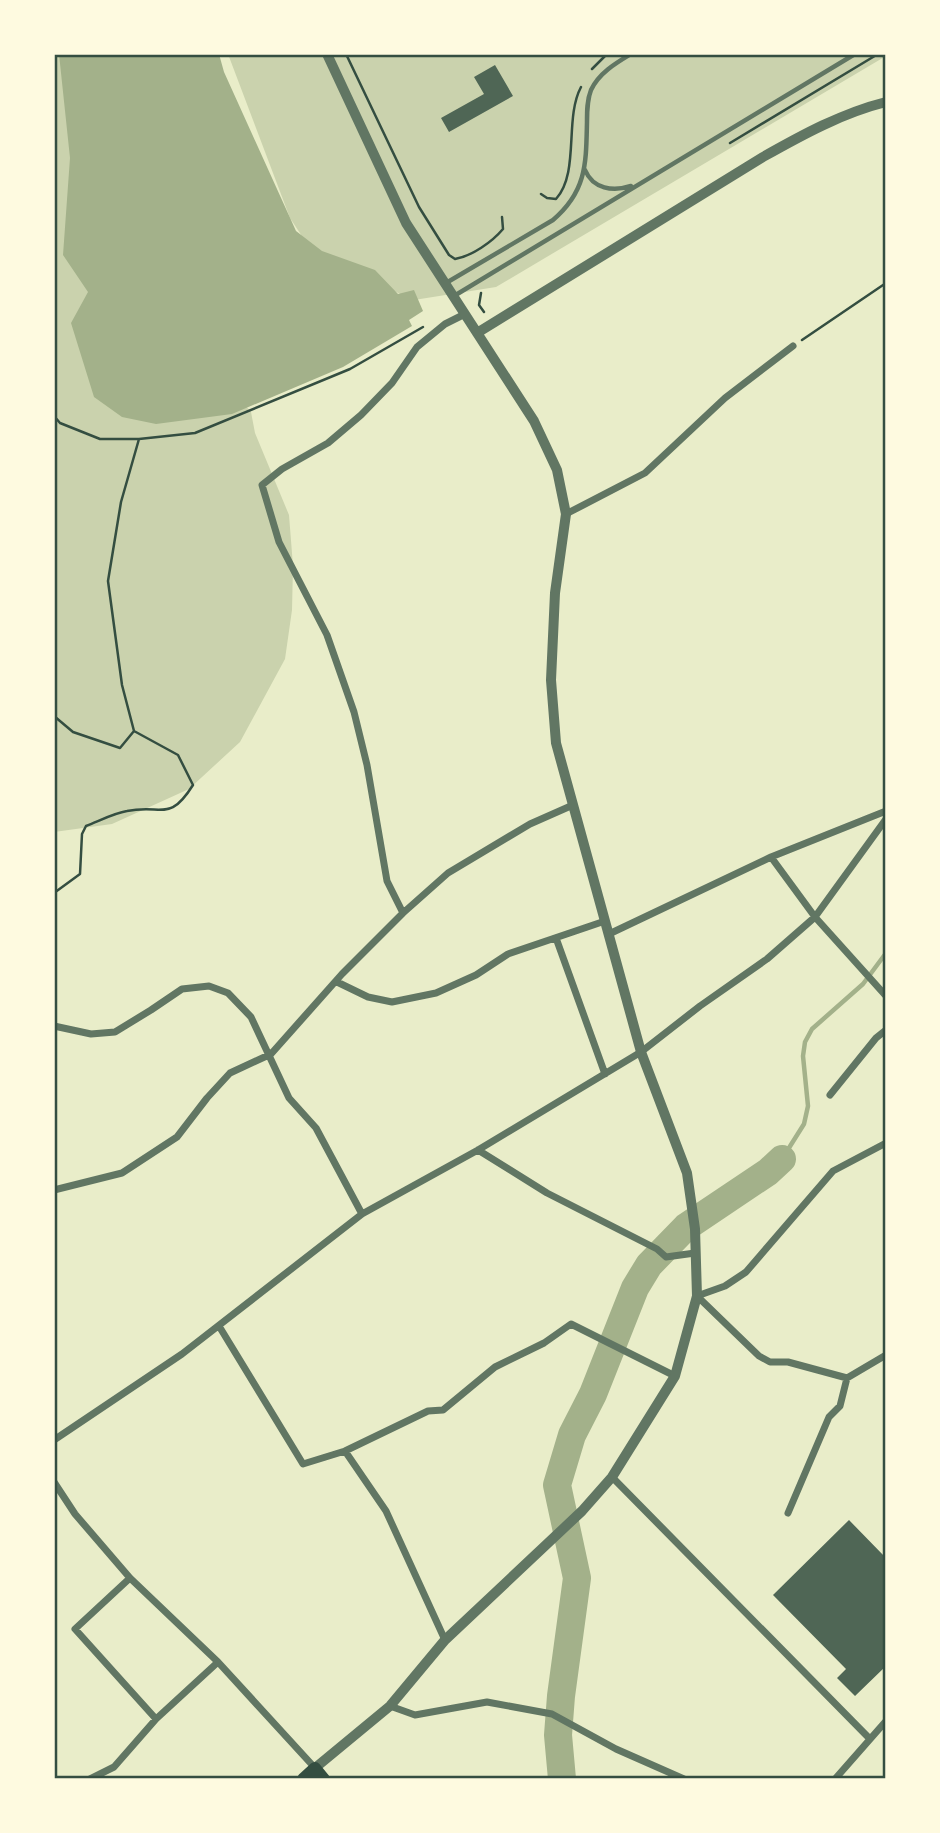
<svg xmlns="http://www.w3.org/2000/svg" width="940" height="1833" font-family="'Noto Sans',sans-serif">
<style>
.green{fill:#cad2ad}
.water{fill:#a3b18a}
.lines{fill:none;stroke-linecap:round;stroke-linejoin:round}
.stream{stroke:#a3b18a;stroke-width:4.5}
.river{stroke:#a3b18a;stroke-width:28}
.building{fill:#4f6655}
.path{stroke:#344e41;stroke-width:2.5}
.service{stroke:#617663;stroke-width:4.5}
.minor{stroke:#617663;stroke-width:7}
.tertiary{stroke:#617663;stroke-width:10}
.secondary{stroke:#344e41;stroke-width:12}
.neatline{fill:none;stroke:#344e41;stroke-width:2.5}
</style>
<rect width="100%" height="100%" fill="#e9edc9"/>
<path class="green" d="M54 54H75L209 365 251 412 255 433 289 515 293 566 292 610 285 659 240 742 189 789 112 824 54 832Z
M228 54H886V56L496 287 414 300 315 256 290 218Z"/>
<path class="water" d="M59 54H219L224 72 296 231 322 251 375 270 398 294 414 290 423 311 409 320 412 326 343 367 232 414 156 424 122 417 94 397 71 323 88 292 63 255 70 158Z"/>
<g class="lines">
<path class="stream" d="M782 1159 804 1124 808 1106 803 1056 805 1042 812 1029 863 984 886 953"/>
<path class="river" d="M562 1779 558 1735 561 1696 577 1578 557 1485 572 1435 593 1394 635 1288 649 1265 686 1227 768 1172 782 1159"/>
</g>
<path class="building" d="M495 65 513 96 449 132 441 118 484 94 474 77Z
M849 1520 886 1558V1666L855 1696 837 1678 846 1669 773 1595Z"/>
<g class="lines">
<path class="path" d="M346 54 419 207 449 255 455 259C472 256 492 242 503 229L502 217
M592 69 607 54
M730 143 878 54
M541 194 547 198 556 199C580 172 564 119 581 87
M481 293 479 305 484 312
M802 340 886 283
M54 416 60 423 100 439H139L195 433 350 369 423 327
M54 716 73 732 120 748 134 731
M54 893 80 874 82 834 86 826C99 821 114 813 127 811 163 804 169 823 193 785L178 755 134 731 122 685 108 581 121 502 139 439"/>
<path class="service" d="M585 170C593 189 613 192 631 186
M446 283 553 220C587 191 586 163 587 122 587 111 587 100 591 90 599 73 616 63 631 54
M454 296 855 54"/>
<path class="minor" d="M566 514 645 473 725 398 793 346
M771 857 815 917 886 996
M403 913 387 881 367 765 354 712 327 635 279 542 262 485 282 469 328 443 361 415 392 383 417 347 445 324 465 314
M609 934 771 857 886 811
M556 938 605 1074
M337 982 368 997 392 1002 436 993 476 975 508 954 605 921
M54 1026 91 1034 115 1032 151 1010 182 989 209 986 228 993 251 1017 289 1098 316 1128 362 1214
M830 1095 876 1038 886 1030
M886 1143 833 1171 746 1272 725 1286 697 1296 759 1356 770 1362H788L847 1378 886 1355
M478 1150 547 1193 657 1249 666 1257 695 1253
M54 1190 122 1173 177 1137 207 1098 230 1073 271 1054 342 974 403 913 448 873 530 824 573 805
M219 1326 303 1464 345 1451 428 1411 443 1410 495 1367 544 1343 571 1324 675 1376
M54 1440 182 1354 362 1214 478 1150 641 1052 700 1006 767 959 815 917 886 819
M345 1451 386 1511 445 1640
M612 1477 869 1738
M54 1482 75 1514 130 1578 218 1662 315 1768
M788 1513 829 1417 840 1406 847 1378
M130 1578 75 1629 156 1719
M390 1706 415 1715 487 1702 552 1714 616 1749 684 1779
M90 1779 114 1767 156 1719 218 1662
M835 1779 886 1721"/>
<path class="tertiary" d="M477 333 763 157C802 135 842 113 886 102
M315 1768 390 1706 445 1640 582 1511 612 1477 675 1376 697 1296 695 1229 687 1173 641 1052 556 743 551 680 555 593 566 514 557 470 534 421 406 223 327 54"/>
<path class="secondary" d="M303 1779 315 1768 324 1779"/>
</g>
<rect width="940" height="1833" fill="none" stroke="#fefae0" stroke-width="112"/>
<rect x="56" y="56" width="828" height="1721" class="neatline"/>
</svg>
